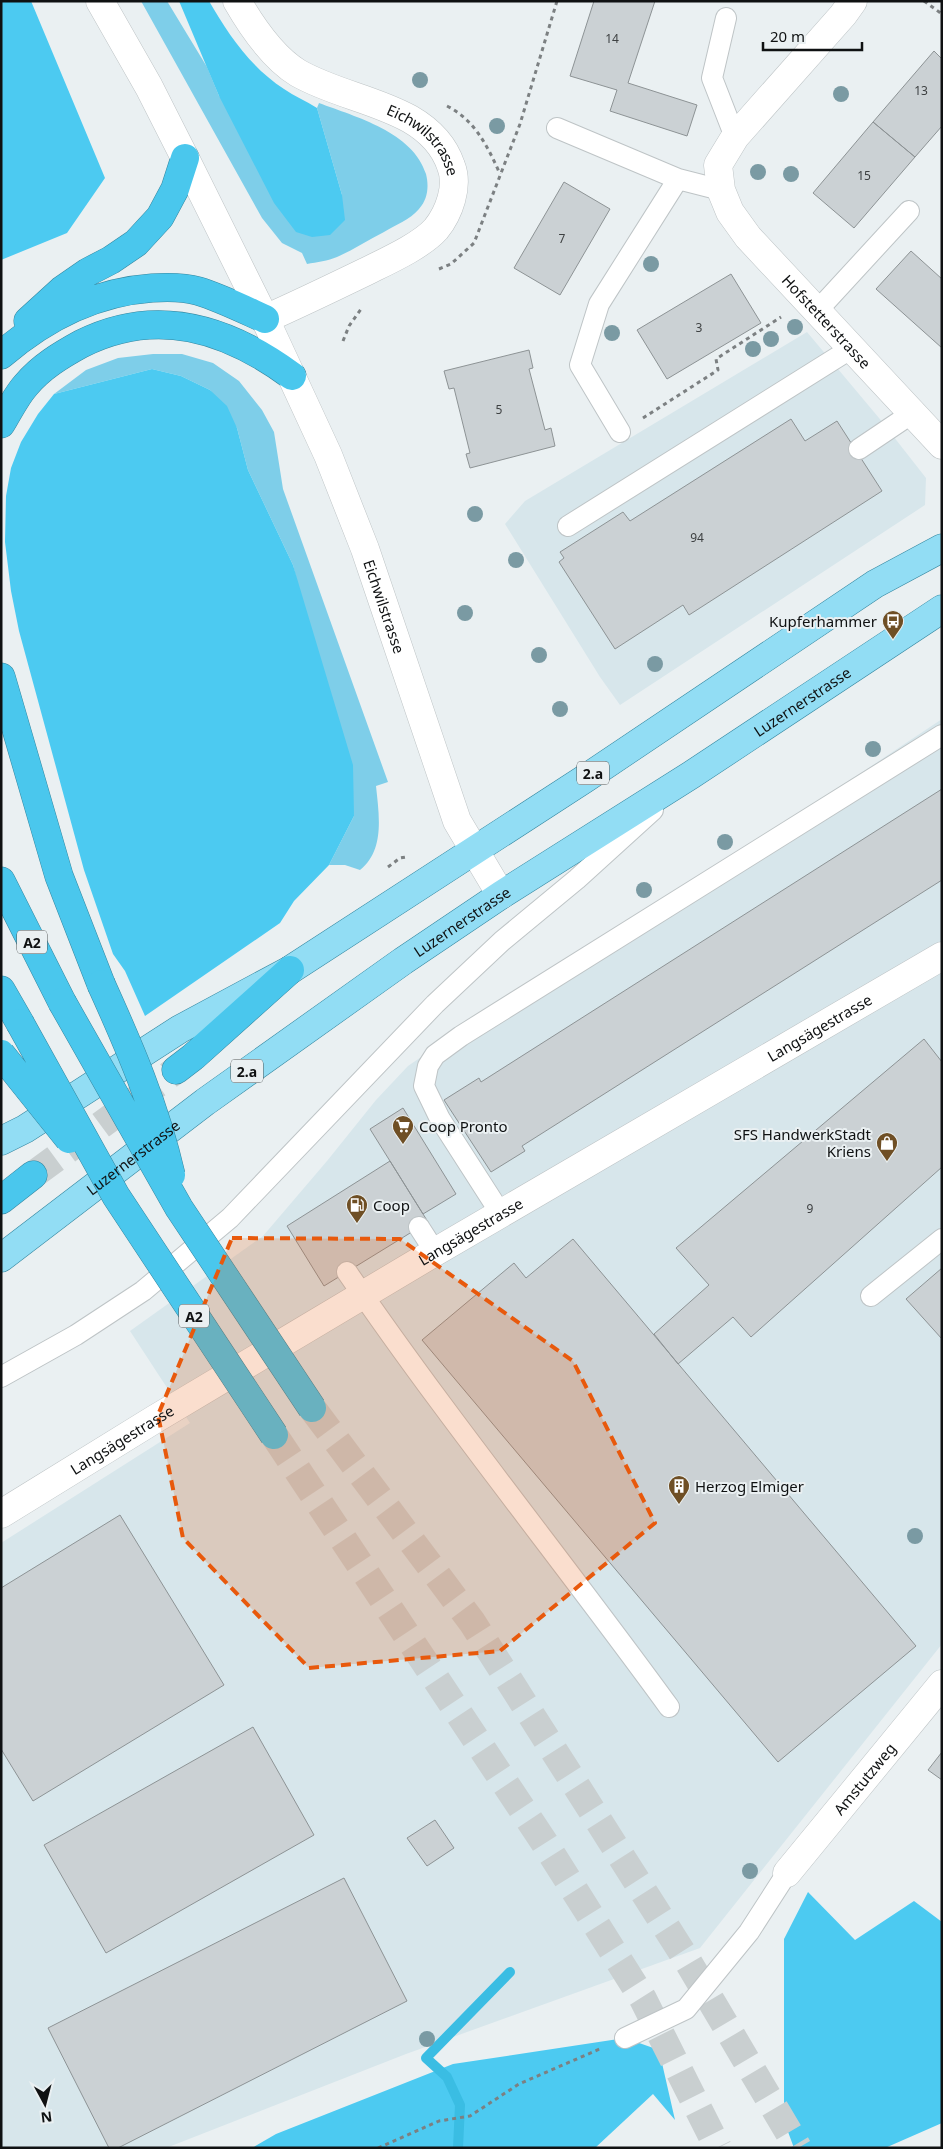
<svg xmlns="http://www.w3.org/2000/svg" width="943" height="2149" font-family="'Noto Sans',sans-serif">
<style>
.built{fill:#d7e6eb}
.green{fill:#7ecee9}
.forest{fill:#4ccaf1}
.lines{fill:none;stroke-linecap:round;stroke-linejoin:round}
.stream{stroke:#3abde3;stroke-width:10}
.building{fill:#cbd1d4;stroke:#8d9395}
.motorway-tunnel{stroke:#c9cfd0;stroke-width:28;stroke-dasharray:28 14;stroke-linecap:butt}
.service-casing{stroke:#bec4c6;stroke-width:22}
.minor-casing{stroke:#bec4c6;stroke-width:29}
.secondary-casing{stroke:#bec4c6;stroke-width:29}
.primary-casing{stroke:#3587a0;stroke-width:29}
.motorway-casing{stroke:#3587a0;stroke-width:29}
.path{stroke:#7c8082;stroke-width:3;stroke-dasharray:4 4;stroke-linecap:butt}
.service{stroke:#fff;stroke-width:20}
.minor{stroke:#fff;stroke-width:28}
.secondary{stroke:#fff;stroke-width:28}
.primary{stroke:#92ddf4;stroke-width:28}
.motorway{stroke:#4ac7ed;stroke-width:28}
.motorway-bridge-casing{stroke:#3587a0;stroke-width:29;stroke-linecap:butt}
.motorway-bridge{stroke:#4ac7ed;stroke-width:28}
.tree{fill:#7a9aa3}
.marked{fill:#e8590c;fill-opacity:0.2;stroke:#e8590c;stroke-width:4;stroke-dasharray:10 6;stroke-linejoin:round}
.labels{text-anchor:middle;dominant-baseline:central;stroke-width:4;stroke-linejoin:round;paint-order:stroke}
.number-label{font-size:12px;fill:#3e4142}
.shield{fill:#eaf0f2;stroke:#515455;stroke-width:1}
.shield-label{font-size:14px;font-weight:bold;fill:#0f1112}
.street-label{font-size:15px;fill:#0f1112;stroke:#eaf0f2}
.poi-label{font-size:15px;fill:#0f1112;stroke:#eaf0f2;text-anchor:start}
</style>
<rect width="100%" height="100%" fill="#eaf0f2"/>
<path class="built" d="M807 332 879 418 926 478 925 505 620 705 600 677 505 524 525 501Z
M942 719V1644L700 1948 406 2054 166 2148H1V1543L190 1423 130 1331 263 1236 327 1161 376 1100 408 1066 481 1016 867 769Z"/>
<path class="green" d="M141 1H167L207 67 219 96 342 195 317 108 319 103C356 117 413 132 426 174 429 186 428 199 419 209 410 220 395 225 384 232 368 240 353 250 337 257 328 261 317 262 307 264L302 253 282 243 262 218Z
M153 354H182L213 363 239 381 262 410 274 432 283 489 388 782 376 786C379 815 385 850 360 870L345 865H329L354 816 293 565 248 470 237 428 210 390 181 376 152 369 54 394 86 370 118 358Z"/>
<path class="forest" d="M1 1H31L105 178 67 233 1 260Z
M179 1H209C228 34 251 68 284 89 294 96 306 101 317 108L342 195 345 220 330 235 312 237 296 232 274 203 219 96Z
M152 369 181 376 210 390 227 406 237 428 248 470 293 565 353 765 354 816 329 865 294 901 280 923 145 1016 125 971 113 954 84 870 19 631 11 591 5 542 6 496 11 468 21 442 38 414 54 394Z
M808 1892 855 1940 914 1901 942 1922V2123L885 2148H794L784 2121V1939Z
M625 2038 659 2050 675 2120 653 2094 595 2148H252L276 2134 453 2064Z"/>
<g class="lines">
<path class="stream" d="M458 2148 460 2105 447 2077 426 2058 510 1972"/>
</g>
<path class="building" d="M594 1H655L628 83 697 105 687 136 610 111 617 90 570 76Z
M934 51 942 59V126L915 157 873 122Z
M873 122 915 157 854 228 813 193Z
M564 182 610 209 560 295 514 268Z
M911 251 942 279V348L876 289Z
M731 274 761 323 667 379 637 330Z
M529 350 533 368 529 369 545 430 551 428 555 446 470 468 466 454 470 453 454 388 449 389 444 371Z
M791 419 805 441 837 421 882 491 689 615 683 605 615 649 559 562 564 558 560 552 623 512 630 521Z
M942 789V880L522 1146 525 1151 491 1172 444 1100 479 1078 481 1082Z
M924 1039 942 1062V1167L751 1337 733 1317 678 1364 654 1334 709 1285 676 1248Z
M403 1108 456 1194 423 1214 370 1129Z
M390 1161 428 1222 324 1286 287 1226Z
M573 1239 916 1646 778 1762 422 1340 514 1263 526 1278Z
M942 1268V1339L906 1299Z
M120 1515 224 1685 33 1801 1 1749V1588Z
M253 1727 314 1835 106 1953 44 1845Z
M942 1752V1780L928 1770Z
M435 1820 454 1848 427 1866 407 1838Z
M344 1878 407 2001 118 2148H109L48 2028Z"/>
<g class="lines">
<path class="motorway-tunnel" d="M33 1175 176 1070
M312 1408 472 1622 687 1960 798 2148
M274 1435 544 1842 643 1999 718 2148"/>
<g class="service-casing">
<path id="service" d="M726 18 712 78 735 137
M557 128 678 179 721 190
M817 311 909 211
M620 432 580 365 599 304 678 179
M859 449 911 414
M568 526 852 348
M501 1214 440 1119 424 1086 428 1066 435 1055 461 1036 942 735
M419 1227 435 1252
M347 1272C449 1421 563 1561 669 1707
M871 1296 942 1239
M1 1377 76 1335 143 1291 230 1218 435 1004 502 941 577 879 653 810
M625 2038 686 2009 749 1932 787 1873"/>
</g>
<g class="minor-casing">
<g id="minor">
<path id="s1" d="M237 1C252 27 272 57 298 73 333 93 374 99 410 119 429 130 444 145 451 166 459 186 449 213 436 229 421 246 385 262 365 272 332 288 299 304 265 319"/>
<path id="s2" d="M853 1 843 15 735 137 718 165 721 190 730 212 748 237 942 445"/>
<path id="s3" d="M1 1514 155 1419 435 1252 942 956"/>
<path id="s4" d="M787 1873 942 1684"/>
</g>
</g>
<g class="secondary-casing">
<g id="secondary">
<path id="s5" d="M100 1 149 87 185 158 265 319 328 455 365 549 457 821 501 895"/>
</g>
</g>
<g class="primary-casing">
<g id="primary">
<path d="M1 1141 25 1129 180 1029 290 970 586 778 875 584 942 548"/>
<path id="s6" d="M1 1258 205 1102 403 961 501 895 691 775 942 609"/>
</g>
</g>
<g class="motorway-casing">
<path id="motorway" d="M28 321 62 290 88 272 111 260 136 243 160 217 175 189 185 158
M1 355C44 318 95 292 152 288 167 287 184 287 198 291 221 298 243 309 265 319
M1 424C9 411 16 396 26 385 41 367 61 355 81 344 156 306 227 328 292 376
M1 677 59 876 101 984
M1 881 62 1002
M1 990 20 1023
M176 1070 193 1057 290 970
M1 1200 33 1175"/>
</g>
<path class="path" d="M924 1 942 14
M447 106C475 120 488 147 500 174
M439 269 451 264 474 243 520 124 557 1
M343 341 349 326 361 309
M643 418 718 370 716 359 781 317
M388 867 400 858 406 857
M378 2148 439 2121 470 2116 519 2084 602 2048"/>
<use href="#service" class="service"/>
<use href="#minor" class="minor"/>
<use href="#secondary" class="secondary"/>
<use href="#primary" class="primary"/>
<use href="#motorway" class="motorway"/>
<g class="motorway-bridge-casing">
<path id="motorway-bridge" d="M101 984C130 1048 155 1106 171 1175
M62 1002 179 1208 312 1408
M20 1023 116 1196 274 1435
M1 1054 69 1139"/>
</g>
<use href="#motorway-bridge" class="motorway-bridge"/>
</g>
<g class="tree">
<circle cx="420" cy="80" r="8"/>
<circle cx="841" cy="94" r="8"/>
<circle cx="497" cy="126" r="8"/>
<circle cx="758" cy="172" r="8"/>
<circle cx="791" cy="174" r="8"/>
<circle cx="651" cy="264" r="8"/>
<circle cx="795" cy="327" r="8"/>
<circle cx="612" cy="333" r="8"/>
<circle cx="771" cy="339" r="8"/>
<circle cx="753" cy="349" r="8"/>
<circle cx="475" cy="514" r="8"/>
<circle cx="516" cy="560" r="8"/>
<circle cx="465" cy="613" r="8"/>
<circle cx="539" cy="655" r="8"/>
<circle cx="655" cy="664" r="8"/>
<circle cx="560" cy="709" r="8"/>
<circle cx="873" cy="749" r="8"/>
<circle cx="725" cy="842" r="8"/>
<circle cx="644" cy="890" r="8"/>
<circle cx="915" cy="1536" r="8"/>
<circle cx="750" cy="1871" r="8"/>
<circle cx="427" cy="2039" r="8"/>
</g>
<path class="marked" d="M232 1238 400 1239 573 1361 655 1523 500 1651 309 1668 183 1538 158 1415Z"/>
<defs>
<g id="bus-pin" transform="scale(1.125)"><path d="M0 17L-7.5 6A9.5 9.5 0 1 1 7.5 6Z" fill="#6f4f25" stroke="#eaf0f2"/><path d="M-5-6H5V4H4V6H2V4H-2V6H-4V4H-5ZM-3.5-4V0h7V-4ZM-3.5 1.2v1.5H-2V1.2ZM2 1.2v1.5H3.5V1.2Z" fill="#fff"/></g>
<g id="supermarket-pin" transform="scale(1.125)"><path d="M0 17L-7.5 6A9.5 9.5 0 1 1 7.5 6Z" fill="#6f4f25" stroke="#eaf0f2"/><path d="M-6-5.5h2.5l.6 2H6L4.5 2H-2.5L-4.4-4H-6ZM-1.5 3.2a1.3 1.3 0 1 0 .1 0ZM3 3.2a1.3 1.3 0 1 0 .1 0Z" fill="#fff"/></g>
<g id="shop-pin" transform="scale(1.125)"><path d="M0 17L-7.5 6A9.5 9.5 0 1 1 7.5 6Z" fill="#6f4f25" stroke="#eaf0f2"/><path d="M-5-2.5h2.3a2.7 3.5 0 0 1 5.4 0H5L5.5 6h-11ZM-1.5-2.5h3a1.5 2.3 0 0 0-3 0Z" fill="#fff"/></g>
<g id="fuel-pin" transform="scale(1.125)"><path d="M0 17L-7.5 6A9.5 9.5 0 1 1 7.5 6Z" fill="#6f4f25" stroke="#eaf0f2"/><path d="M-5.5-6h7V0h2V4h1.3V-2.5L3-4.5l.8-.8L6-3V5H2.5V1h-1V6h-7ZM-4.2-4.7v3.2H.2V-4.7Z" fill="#fff"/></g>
<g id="building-pin" transform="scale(1.125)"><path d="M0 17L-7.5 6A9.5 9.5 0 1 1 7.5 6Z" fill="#6f4f25" stroke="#eaf0f2"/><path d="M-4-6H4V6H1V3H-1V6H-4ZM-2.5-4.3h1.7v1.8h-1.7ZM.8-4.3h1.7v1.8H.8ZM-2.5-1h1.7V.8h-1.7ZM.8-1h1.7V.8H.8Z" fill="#fff"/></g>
</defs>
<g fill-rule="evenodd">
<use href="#bus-pin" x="893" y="621"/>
<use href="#supermarket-pin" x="403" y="1126"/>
<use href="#shop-pin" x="887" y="1143"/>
<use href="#fuel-pin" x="357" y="1205"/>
<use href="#building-pin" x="679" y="1486"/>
</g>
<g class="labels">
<g class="number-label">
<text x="612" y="38">14</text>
<text x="921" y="90">13</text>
<text x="864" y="175">15</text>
<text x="562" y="238">7</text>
<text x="699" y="327">3</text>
<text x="499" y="409">5</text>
<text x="697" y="537">94</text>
<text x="810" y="1208">9</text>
</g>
<g class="shield">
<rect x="577" y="761.5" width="32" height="23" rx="4"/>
<rect x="17" y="930.5" width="30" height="23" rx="4"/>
<rect x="231" y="1059.5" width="32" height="23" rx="4"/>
<rect x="179" y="1304.5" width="30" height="23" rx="4"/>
</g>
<g class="shield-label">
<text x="593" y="773">2.a</text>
<text x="32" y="942">A2</text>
<text x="247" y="1071">2.a</text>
<text x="194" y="1316">A2</text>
</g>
<g class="street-label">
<text stroke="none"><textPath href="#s1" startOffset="241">Eichwilstrasse</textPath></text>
<text stroke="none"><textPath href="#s2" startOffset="408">Hofstetterstrasse</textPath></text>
<text stroke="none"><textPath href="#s5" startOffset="670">Eichwilstrasse</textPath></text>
<text stroke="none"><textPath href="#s6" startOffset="976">Luzernerstrasse</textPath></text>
<text stroke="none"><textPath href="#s6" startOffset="571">Luzernerstrasse</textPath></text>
<text stroke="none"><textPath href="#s3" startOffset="952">Langsägestrasse</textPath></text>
<text stroke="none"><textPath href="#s6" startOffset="166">Luzernerstrasse</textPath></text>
<text stroke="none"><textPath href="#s3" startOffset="548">Langsägestrasse</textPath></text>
<text stroke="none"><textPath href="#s3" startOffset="142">Langsägestrasse</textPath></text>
<text stroke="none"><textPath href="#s4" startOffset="122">Amstutzweg</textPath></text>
</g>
<g class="poi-label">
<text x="877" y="621" text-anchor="end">Kupferhammer</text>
<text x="419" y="1126">Coop Pronto</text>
<text x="871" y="1134" text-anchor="end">SFS HandwerkStadt<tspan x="871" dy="17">Kriens</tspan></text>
<text x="373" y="1205">Coop</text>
<text x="695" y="1486">Herzog Elmiger</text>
</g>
</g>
<rect width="943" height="2149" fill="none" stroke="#0f1112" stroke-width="5"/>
<g transform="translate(45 2104) rotate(173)" stroke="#eaf0f2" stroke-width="4" paint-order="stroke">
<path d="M0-4L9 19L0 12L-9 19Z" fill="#0f1112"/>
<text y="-8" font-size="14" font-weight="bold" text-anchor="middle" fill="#0f1112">N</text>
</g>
<path d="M763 42v8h99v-8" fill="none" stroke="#0f1112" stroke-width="2.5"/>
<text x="770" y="42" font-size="15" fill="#0f1112" stroke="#eaf0f2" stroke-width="4" paint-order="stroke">20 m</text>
</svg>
